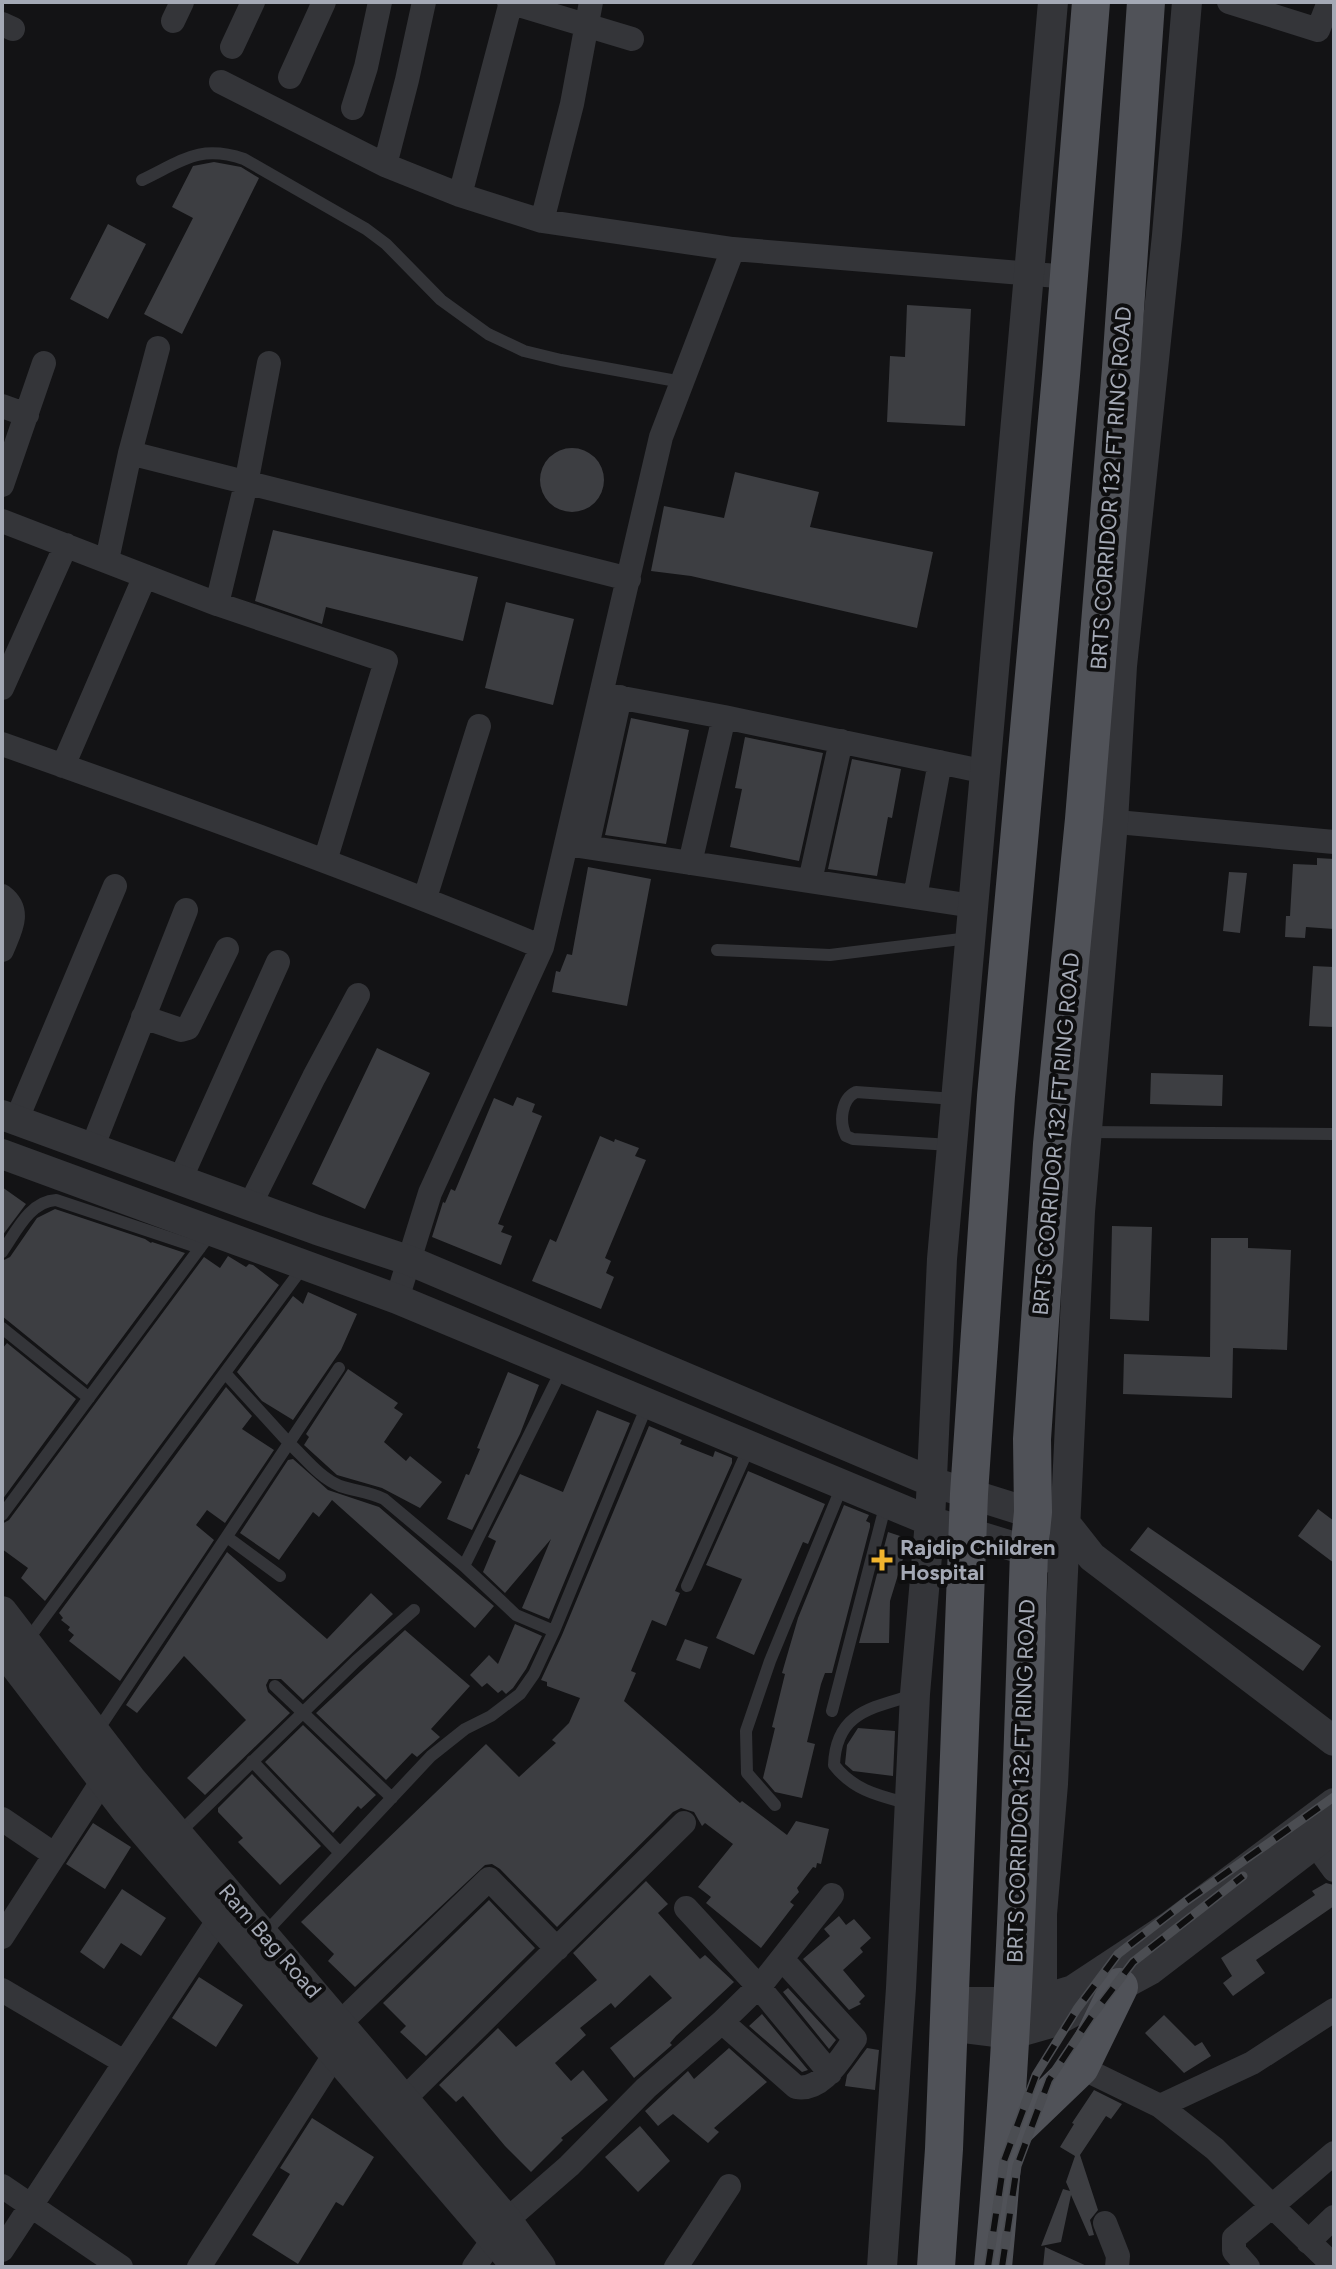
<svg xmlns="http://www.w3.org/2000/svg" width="1336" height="2269" font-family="Figtree,sans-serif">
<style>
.building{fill:#3d3e42}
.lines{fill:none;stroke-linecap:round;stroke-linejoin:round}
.service{stroke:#343539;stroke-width:12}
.minor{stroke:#343539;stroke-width:24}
.tertiary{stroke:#343539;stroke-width:30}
.primary{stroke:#505258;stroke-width:38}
.rail-casing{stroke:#4b4d52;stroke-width:9}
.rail{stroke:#0e0e0f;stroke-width:6;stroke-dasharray:18;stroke-linecap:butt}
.poi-dot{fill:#f1b42e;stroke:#0e0e0f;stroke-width:3}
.labels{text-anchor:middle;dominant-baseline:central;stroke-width:8;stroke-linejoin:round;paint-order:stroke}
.street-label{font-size:22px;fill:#a4a9b5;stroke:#0e0e0f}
.poi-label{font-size:22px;font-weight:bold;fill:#a4a9b5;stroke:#0e0e0f;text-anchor:start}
</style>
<rect width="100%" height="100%" fill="#131315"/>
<path class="building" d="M214 162 241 167 259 178 182 334 144 314 193 218 172 207 193 166Z
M108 224 146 244 108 319 70 299Z
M907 305 971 309 965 426 887 422 890 356 905 357Z
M540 480a32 32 0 1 1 64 0a32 32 0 1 1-64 0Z
M735 472 819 492 810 527 933 552 917 628 691 576 651 571 664 506 724 518Z
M273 530 478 577 463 641 326 607 322 624 255 601Z
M506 602 574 619 553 705 485 688Z
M631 718 689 730 666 844 605 835Z
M745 737 823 753 799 861 730 847 742 789 735 788Z
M852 759 901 769 892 818 888 817 877 876 828 869Z
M1317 858 1334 859V929L1306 927 1305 938 1285 937 1286 916H1290L1293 864 1317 865Z
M588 867 651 879 627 1006 552 992 556 971 560 972 567 954 572 955Z
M1229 872 1247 873 1240 933 1223 931Z
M1313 966 1334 967V1027L1309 1026Z
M377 1048 430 1073 365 1209 312 1184Z
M1151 1073 1223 1075 1222 1106 1150 1104Z
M517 1097 535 1104 532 1112 542 1116 498 1224 504 1226 501 1232 512 1236 501 1265 432 1237 443 1202 445 1203 451 1189 455 1191 494 1098 513 1106Z
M600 1136 614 1142 615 1139 639 1148 635 1156 646 1160 605 1258 611 1261 606 1273 614 1277 601 1309 532 1281 550 1239 556 1242Z
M2 1187 26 1204 2 1236Z
M55 1209 145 1239 151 1243 152 1242 185 1253 87 1385 2 1316V1261L10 1257 37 1218Z
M1112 1226 1152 1227 1149 1321 1110 1319Z
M1211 1238H1248V1248L1291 1250 1287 1350 1233 1348 1232 1398 1123 1394 1124 1354 1210 1357Z
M228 1256 246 1267 249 1264 253 1265 279 1285 45 1601 21 1578 28 1568 2 1549V1524L9 1520 204 1257 220 1268Z
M308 1292 357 1314 341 1350 293 1420 262 1401 237 1372 293 1296 303 1304Z
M7 1343 76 1399 2 1500V1349Z
M348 1369 398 1403 394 1408 403 1414 384 1442 406 1461 410 1456 442 1482 420 1508 382 1488 337 1475 304 1445 309 1437 306 1434Z
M508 1372 539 1385 520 1434 472 1530 447 1519 466 1474 469 1475 480 1449 477 1448Z
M226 1387 252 1416 242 1429 274 1450 225 1523 207 1510 196 1525 214 1540 120 1681 69 1641 74 1635 68 1630 70 1627 61 1620 63 1618 59 1613Z
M597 1410 630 1423 549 1619 522 1608 551 1539 505 1593 483 1572 496 1541 488 1537 520 1474 563 1492Z
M649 1426 682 1440 680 1444 713 1457 715 1451 732 1458V1463L675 1591 680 1593 666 1626 652 1620 631 1671 636 1673 624 1701 740 1803 742 1801 787 1835 796 1821 829 1829 821 1864 817 1863 816 1868 813 1867 797 1888 799 1892 790 1902 794 1905 761 1948 706 1903 711 1897 698 1887 733 1844 705 1823 702 1826 694 1812 681 1808 673 1812 557 1927 500 1869 492 1864 485 1865 355 1987 328 1961 334 1954 301 1922 486 1744 519 1777 556 1743 552 1740 569 1723 580 1698 547 1686V1682L541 1680 562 1635Z
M293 1459 328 1490 379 1507 494 1606 475 1628 332 1500 319 1517 313 1512 279 1560 240 1533 288 1460Z
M748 1471 825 1504 808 1544 803 1542 754 1655 716 1638 742 1579 706 1565Z
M844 1505 869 1515 866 1521 870 1523V1527L832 1673H825L821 1684 807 1742 815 1744 802 1798 775 1792 763 1778 775 1728 772 1727 785 1674 782 1673 798 1618Z
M1318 1509 1334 1521V1563L1298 1536Z
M1148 1527 1321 1646 1303 1671 1130 1550Z
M888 1532 909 1539 890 1601 889 1643H859Z
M227 1552 327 1639 371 1593 393 1614 303 1700 281 1679H269L266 1685 268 1692 290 1713 205 1795 187 1778 246 1720 184 1656 137 1713 126 1705Z
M515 1624 542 1636 526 1669 513 1688 506 1694 502 1690 498 1693 487 1683 482 1687 470 1675 489 1655 498 1664Z
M405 1630 470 1686 431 1729 440 1737 417 1757 412 1753 386 1780 316 1713Z
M685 1639 708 1647 700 1669 676 1660Z
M303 1725 376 1795 361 1809 358 1806 333 1833 265 1762Z
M858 1728 895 1731 893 1776 853 1771 845 1764 847 1745Z
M252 1774 321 1846 280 1885 238 1842 243 1838 218 1812V1808Z
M93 1823 131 1847 105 1889 66 1864Z
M646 1881 668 1904 658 1913 700 1959 705 1955 734 1982 676 2036 670 2043 672 2045 634 2078 610 2048 672 1998 650 1975 615 2008 611 2003 580 2028 586 2035 555 2063 571 2081 583 2070 608 2100 561 2138 563 2140 531 2172 505 2146 463 2096 456 2102 439 2085 498 2028 516 2047 597 1980 573 1953Z
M1326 1883 1334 1885V1906L1256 1960 1265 1973 1233 1996 1223 1983 1232 1976 1221 1958 1315 1895 1312 1891Z
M122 1889 166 1918 141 1956 121 1943 104 1969 80 1952Z
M489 1900 535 1948 426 2056 400 2032 406 2026 383 2003Z
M839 1916 846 1925 854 1919 871 1938 860 1948 863 1952 843 1970 865 1996 859 2002 861 2004 849 2010 803 1959 830 1936 824 1929Z
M199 1977 243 2005 216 2047 172 2018Z
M788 1988 836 2040 829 2049 783 1992Z
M762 2014 808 2070 802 2072 749 2026Z
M1164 2015 1195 2046 1202 2042 1211 2056 1184 2073 1145 2033Z
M729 2048 767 2082 714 2128 719 2132 708 2143 673 2114 658 2126 645 2111 688 2071 694 2079Z
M867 2048 879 2050 875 2090 845 2086 847 2075Z
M1094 2090 1122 2104 1111 2119 1106 2116 1080 2155 1098 2210 1090 2220 1094 2235 1089 2236 1071 2195 1061 2242 1041 2246 1063 2189 1070 2191 1066 2182 1075 2156 1060 2147 1074 2124 1072 2123Z
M312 2118 374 2157 343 2206 336 2202 298 2264 252 2235 290 2174 280 2168Z
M640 2126 670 2161 638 2192 605 2157Z
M1045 2247 1089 2267H1043Z"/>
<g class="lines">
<path class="service" d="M142 180C182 161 199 144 244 159L366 229 386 244 441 300 488 334 524 351 561 360 682 382
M717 950 830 955 969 938
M1087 1132 1334 1134
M951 1145 853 1139 846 1136C839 1122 841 1099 856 1092L955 1099
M2 1252C16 1232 30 1201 56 1200L200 1248
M2 1328 89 1398
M339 1368 289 1443C305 1458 320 1478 340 1486 355 1491 370 1492 384 1499L464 1566 516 1615 554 1631
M2 1515 211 1233
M227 1537 280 1576
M464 1566 563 1367
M687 1586 750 1445
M27 1641 303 1267
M275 1686 392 1798
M832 1711 886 1503
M96 1733 289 1443 225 1373
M252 1761 340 1853
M910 1804C880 1796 854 1791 834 1765 836 1712 872 1708 913 1695
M775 1805 747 1773 746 1731 770 1661 842 1486
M178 1834 356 1661 414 1610
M264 1934 431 1756 465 1729 491 1716 520 1694 534 1674 554 1631 648 1403"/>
<path class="minor" d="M509 2 632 39
M1229 2 1318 30 1329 2
M173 21 182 2
M2 24 13 29
M232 47 253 2
M290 77 324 2
M221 82 385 165 460 195 542 221 733 249
M353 108 366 67 380 2
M385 165 407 80 424 2
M460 195 511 2
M542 221 572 104 591 2
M2 406 27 415
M130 453 629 579
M2 485 44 363
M2 521 217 604 246 484 269 363
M107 560 130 453 158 348
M217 604 386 661 325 861
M2 688 66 545
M601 694 724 717 690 863
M724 717 972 769
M2 744C183 808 364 873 542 947L661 437 733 249 1069 277
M63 766 145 576
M1095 820 1334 842
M566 844 973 906
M587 847 620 697
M810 881 841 741
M2 896C22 911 10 930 2 950
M915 897 940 762
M425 898 479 726
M143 1017 181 1030 188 1028 227 949
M16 1121 115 886
M92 1148 186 910
M180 1180 278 962
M250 1205 314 1077 358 995
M397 1299 430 1193 542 947
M2 1819 55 1855
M1315 1844 1334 1870
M686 1908 758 1986 830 2073
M2 1937 103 1780
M2 1990 124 2062
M722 2022 796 2087C823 2092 841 2057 855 2039L782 1959
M340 2023 489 1879 557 1949
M1080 2067 1160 2106 1252 2063 1334 2010
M404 2099 684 1823
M1160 2106 1215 2149 1272 2206 1334 2153
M2 2186 121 2267
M1105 2223 1118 2256 1117 2267
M1308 2242 1334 2217
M2 2250 219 1919
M199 2267 335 2054
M474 2267 507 2220 569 2166 646 2088 722 2022 764 1981 832 1895
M676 2267 729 2186
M1248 2267 1234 2251V2238L1272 2206 1334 2266"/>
<path class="tertiary" d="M2 1115 317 1230 408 1260 932 1482 1066 1524 1092 1557 1334 1741
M2 1154 397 1299 930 1521 1051 1558
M2 1611 131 1779 507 2220 541 2267
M2 1649 127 1812 517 2267
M1042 2000V1914L1053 1784 1080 1212 1113 822 1122 666 1167 235 1187 2
M950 2002H1033L1073 1990 1170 1926 1334 1803
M948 2026 1012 2034 1054 2022 1150 1970 1334 1829
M882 2267 901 1988 915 1694 930 1521 942 1259 1053 2"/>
<path class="primary" d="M1005 2139 1080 2067 1119 1987
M936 2267 944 2149 969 1494 996 1096 1061 375 1091 2
M993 2267C1016 2029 1021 1791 1029 1552L1033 1512 1032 1439 1052 1144 1084 819 1121 368 1146 2"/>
<g class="rail-casing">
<path id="rail" d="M988 2267 1004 2161 1036 2075 1077 2009 1118 1954 1185 1902 1334 1797
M1002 2267 1017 2166 1049 2080 1091 2017 1133 1962 1243 1876"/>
</g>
<use href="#rail" class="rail"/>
</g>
<path class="poi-dot" d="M878 1548h8v8h8v8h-8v8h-8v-8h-8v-8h8z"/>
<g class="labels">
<g class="street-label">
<text transform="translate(1111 488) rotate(-86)">BRTS CORRIDOR 132 FT RING ROAD</text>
<text transform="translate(1056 1134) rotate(-85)">BRTS CORRIDOR 132 FT RING ROAD</text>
<text transform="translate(1021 1781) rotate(-88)">BRTS CORRIDOR 132 FT RING ROAD</text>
<text transform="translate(270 1941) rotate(49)">Ram Bag Road</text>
</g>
<g class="poi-label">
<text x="900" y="1547">Rajdip Children<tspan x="900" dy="25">Hospital</tspan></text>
</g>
</g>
<rect width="1336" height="2269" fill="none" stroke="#a4a9b5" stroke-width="8"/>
</svg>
